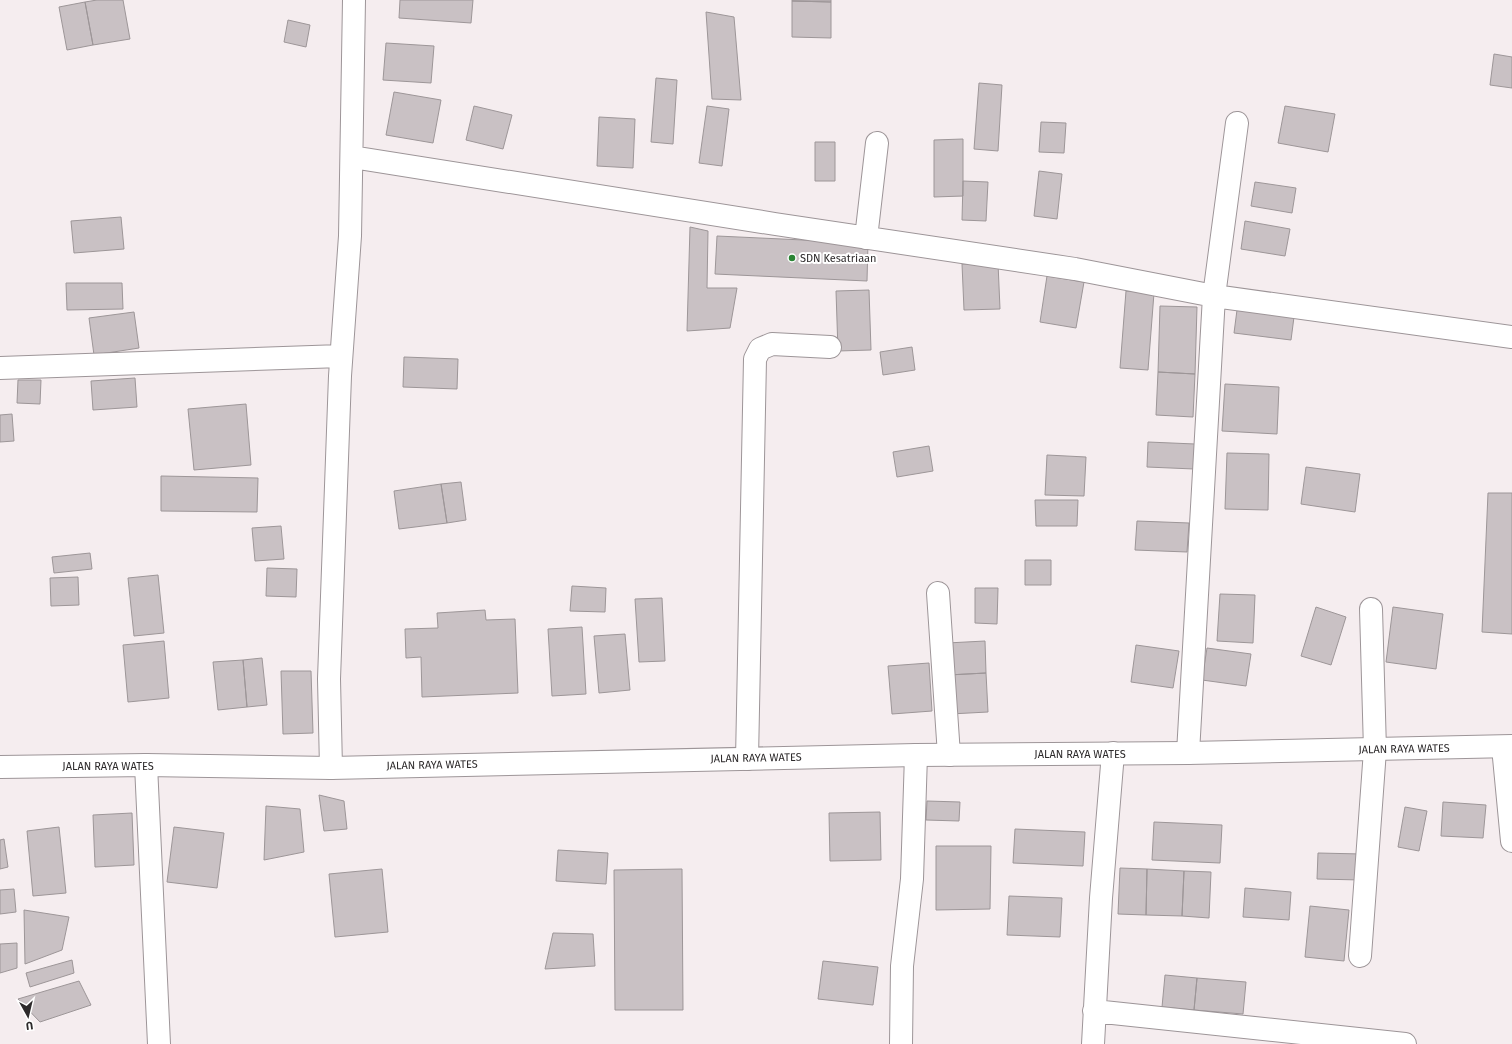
<svg xmlns="http://www.w3.org/2000/svg" width="1512" height="1044" font-family="'Fira Sans',sans-serif">
<style>
.building{fill:#c9c1c4;stroke:#9d9698}
.lines{fill:none;stroke-linecap:round;stroke-linejoin:round}
.minor-casing{stroke:#9d9598;stroke-width:24}
.highway-casing{stroke:#9d9598;stroke-width:24}
.minor{stroke:#fff;stroke-width:22}
.highway{stroke:#fff;stroke-width:22}
.poi-dot{fill:#2a8434;stroke:#fff;stroke-width:1.5}
.labels{text-anchor:middle;dominant-baseline:central;stroke-width:4;stroke-linejoin:round;paint-order:stroke}
.poi-label{font-size:11px;fill:#2d2a2b;stroke:#fff;text-anchor:start}
.street-label{font-size:11px;fill:#2d2a2b;stroke:#fff}
</style>
<rect width="100%" height="100%" fill="#f5edef"/>
<path class="building" d="M97 0H123L130 39 93 45 85 2Z
M400 0H473L471 23 399 18Z
M792 0H831V2L792 1Z
M792 1 831 2V38L792 37Z
M85 2 93 45 67 50 59 7Z
M706 12 734 17 741 100 712 99Z
M288 20 310 25 306 47 284 42Z
M386 43 434 46 431 83 383 80Z
M1494 54 1512 57V88L1490 85Z
M656 78 677 80 673 144 651 142Z
M979 83 1002 85 998 151 974 149Z
M394 92 441 100 433 143 386 135Z
M474 106 512 115 503 149 466 140Z
M707 106 729 109 722 166 699 163Z
M1285 106 1335 114 1328 152 1278 143Z
M599 117 635 119 633 168 597 166Z
M1041 122 1066 123 1064 153 1039 152Z
M963 139V196L934 197V140Z
M815 142H835V181H815Z
M1039 171 1062 174 1057 219 1034 216Z
M963 181 988 182 986 221 962 220Z
M1255 182 1296 188 1292 213 1251 206Z
M121 217 124 249 74 253 71 221Z
M1245 221 1290 229 1285 256 1241 249Z
M690 227 708 231 707 288H737L730 328 687 331Z
M717 236 868 243 867 281 715 274Z
M998 263 1000 309 964 310 962 264Z
M1047 276 1084 282 1076 328 1040 322Z
M66 283H122L123 309 67 310Z
M869 290 871 350 838 351 836 291Z
M1126 291 1154 293 1148 370 1120 368Z
M1160 306 1197 307 1195 374 1158 372Z
M1237 310 1294 317 1291 340 1234 333Z
M134 312 139 348 94 355 89 318Z
M912 347 915 370 883 375 880 352Z
M404 357 458 359 457 389 403 387Z
M1158 372 1195 374 1193 417 1156 415Z
M135 378 137 407 93 410 91 381Z
M18 380H41L40 404 17 403Z
M1225 384 1279 387 1277 434 1222 431Z
M246 404 251 465 194 470 188 409Z
M12 414 14 441 0 442V415Z
M1148 442 1195 444 1194 469 1147 467Z
M929 446 933 471 897 477 893 452Z
M1227 453 1269 454 1268 510 1225 509Z
M1047 455 1086 457 1084 496 1045 495Z
M1306 467 1360 474 1355 512 1301 504Z
M161 476 258 478 257 512 161 511Z
M461 482 466 520 447 523 441 484Z
M441 484 447 523 399 529 394 491Z
M1488 493H1512V634L1482 632Z
M1035 500H1078L1077 526H1036Z
M1137 521 1189 523 1187 552 1135 550Z
M281 526 284 559 255 561 252 528Z
M90 553 92 569 54 573 52 557Z
M1025 560H1051V585H1025Z
M267 568 297 569 296 597 266 596Z
M158 575 164 633 134 636 128 578Z
M78 577 79 605 51 606 50 578Z
M572 586 606 588 605 612 570 611Z
M975 588H998L997 624 975 623Z
M1220 594 1255 595 1253 643 1217 641Z
M662 598 665 661 639 662 635 599Z
M1316 607 1346 617 1331 665 1301 656Z
M1393 607 1443 614 1436 669 1386 662Z
M485 610 486 620 515 619 518 693 422 697 421 657 406 658 405 629 438 628 437 613Z
M582 627 586 694 552 696 548 629Z
M625 634 630 690 599 693 594 636Z
M164 641 169 698 128 702 123 645Z
M985 641 986 673 948 675 947 643Z
M1136 645 1179 651 1173 688 1131 682Z
M1207 648 1251 654 1246 686 1202 680Z
M262 658 267 705 247 707 243 660Z
M243 660 247 707 218 710 213 662Z
M929 663 932 711 892 714 888 666Z
M281 671H311L313 733 283 734Z
M986 673 988 712 950 714 948 675Z
M319 795 344 801 347 829 324 831Z
M927 801 960 802 959 821 926 820Z
M1443 802 1486 805 1483 838 1441 836Z
M266 806 300 809 304 852 264 860Z
M1405 807 1427 811 1419 851 1398 847Z
M880 812 881 860 830 861 829 813Z
M132 813 134 865 95 867 93 815Z
M1154 822 1222 825 1220 863 1152 860Z
M59 827 66 893 33 896 27 831Z
M174 827 224 833 217 888 167 882Z
M1015 829 1085 832 1083 866 1013 863Z
M4 839 8 867 0 869V840Z
M936 846H991L990 909 936 910Z
M558 850 608 853 606 884 556 881Z
M1318 853 1362 854 1361 880 1317 879Z
M1120 868 1147 869 1146 915 1118 914Z
M382 869 388 932 335 937 329 874Z
M682 869 683 1010H615L614 870Z
M1147 869 1184 871 1182 916 1146 915Z
M1184 871 1211 872 1209 918 1182 916Z
M1245 888 1291 892 1289 920 1243 917Z
M14 889 16 912 0 914V890Z
M1009 896 1062 898 1060 937 1007 935Z
M1310 906 1349 910 1344 961 1305 957Z
M24 910 69 917 62 950 25 964Z
M553 933 593 934 595 966 545 969Z
M17 943V968L0 973V944Z
M72 960 74 973 30 987 26 973Z
M823 961 878 967 873 1005 818 999Z
M1165 975 1197 978 1194 1010 1162 1007Z
M1197 978 1246 982 1243 1014 1194 1010Z
M79 981 91 1005 40 1022 18 999Z"/>
<g class="lines">
<g class="minor-casing">
<path id="minor" d="M352 157 775 224 1075 269 1214 296 1512 337
M866 238 877 143
M0 368 341 356
M938 593 949 755
M1503 747 1512 841
M1188 753 1214 296 1237 123
M747 759 755 359 760 349 772 344 830 347
M146 765 159 1044
M331 768 329 679 340 376 350 236 354 0
M1360 956 1375 750 1371 609
M1094 1011 1405 1044
M901 1044 902 966 912 879 916 755
M1093 1044 1101 898 1113 753"/>
</g>
<g class="highway-casing">
<path id="highway" d="M0 767 146 765 331 768 916 755 1188 753 1512 746"/>
</g>
<use href="#minor" class="minor"/>
<use href="#highway" class="highway"/>
</g>
<circle class="poi-dot" cx="792" cy="258" r="4"/>
<g class="labels">
<g class="poi-label">
<text x="800" y="258">SDN Kesatriaan</text>
</g>
<g class="street-label">
<text transform="translate(1404 749) rotate(-1)">JALAN RAYA WATES</text>
<text x="1080" y="754">JALAN RAYA WATES</text>
<text transform="translate(756 758) rotate(-1)">JALAN RAYA WATES</text>
<text transform="translate(432 765) rotate(-1)">JALAN RAYA WATES</text>
<text x="108" y="766">JALAN RAYA WATES</text>
</g>
</g>
<g transform="translate(28 1016) rotate(172)" stroke="#ffffff" stroke-width="3" paint-order="stroke">
<path d="M0-3L7 15L0 10L-7 15Z" fill="#2d2a2b"/>
<text y="-6" font-size="11" font-weight="bold" text-anchor="middle" fill="#2d2a2b">U</text>
</g>
</svg>
